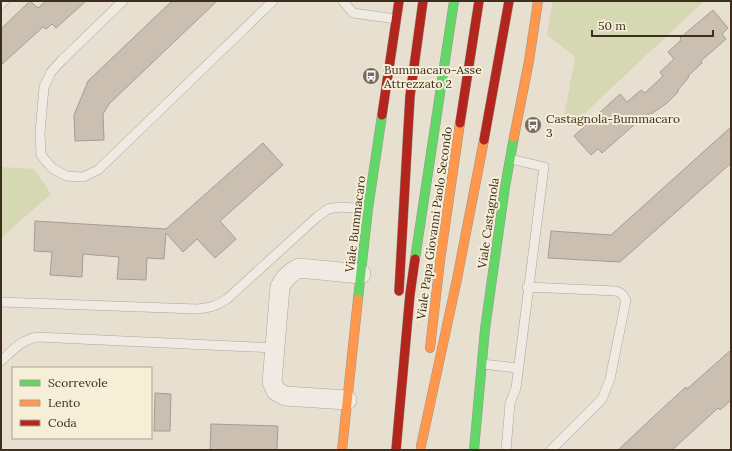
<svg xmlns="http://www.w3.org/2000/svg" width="732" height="451" font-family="Lora,serif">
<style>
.green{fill:#d6d7b3}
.building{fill:#cbbfb2;stroke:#a89c90}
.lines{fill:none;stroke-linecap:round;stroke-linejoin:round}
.lane-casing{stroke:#ada599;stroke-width:10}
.street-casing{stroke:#ada599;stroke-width:20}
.fast-casing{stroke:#9c958a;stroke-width:10}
.slow-casing{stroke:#9c958a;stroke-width:10}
.jam-casing{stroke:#9c958a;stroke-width:10}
.lane{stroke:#efebe3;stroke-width:9}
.street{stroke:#efebe3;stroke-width:19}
.fast{stroke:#63d668;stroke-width:9}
.slow{stroke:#ff974d;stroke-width:9}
.jam{stroke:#b3261e;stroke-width:9}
.labels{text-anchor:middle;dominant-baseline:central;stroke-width:4;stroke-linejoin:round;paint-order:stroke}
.poi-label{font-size:12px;fill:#3d2e20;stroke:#f7eed8;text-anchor:start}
.street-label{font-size:12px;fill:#3d2e20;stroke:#f7eed8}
</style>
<rect width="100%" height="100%" fill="#e7e0d1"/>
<path class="green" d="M553 1H704L571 126 563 123 575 57 547 35Z
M1 167 34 169 51 194 1 238Z"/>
<path class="building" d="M30 1 38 8 46 1H86L56 28 52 24 46 29 43 27 1 65V29Z
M172 1H217L109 104 103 114 104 140 75 141 74 115 88 81Z
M713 10 728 28 722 34 726 39 701 61 702 63 688 76 689 77 678 90V92L667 103 651 114 650 113 644 119 642 118 602 153 598 149 591 155 574 136 620 94 627 102 641 90 645 93 663 76 660 72 674 59 668 52 681 40 680 38Z
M731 127V163L620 262 548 258 551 231 611 235Z
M263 143 283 165 220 221 236 239 215 258 197 239 183 252 166 233 164 259 147 258 146 280 117 279 119 257 83 254 82 277 50 275 52 252 34 251 35 221 166 229Z
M731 350V400L720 410 718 408 672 450H618L665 406 686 387 687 389Z
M155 393 171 394 170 431H154Z
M211 424 278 426 277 450H210Z"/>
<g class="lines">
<g class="lane-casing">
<path id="lane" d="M123 1 62 60 51 72 44 87 40 133 41 155 52 168 66 176 83 177 98 170 273 1
M343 1 353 13 396 19
M1 4 4 1
M527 287 616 291 622 294 626 300 610 379 602 399 551 450
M1 302 197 309C209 308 217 306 227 299L317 217 328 209 340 207 368 209
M1 361C12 351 21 340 37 337L275 348
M482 364 518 368
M506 450 510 403 516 388 544 167 511 159"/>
</g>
<g class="street-casing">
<path id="street" d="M347 400 285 396 276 391 272 382 280 287C284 278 291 272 299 268L361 274"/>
</g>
<g class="fast-casing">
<path id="fast" d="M415 259 454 1
M358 299 368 209 382 115
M474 450 485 329 505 187 514 137"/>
</g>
<g class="slow-casing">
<path id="slow" d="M514 137 529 61 538 1
M430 348 440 261 460 123
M421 446 457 279 484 140
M342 450 358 299"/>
</g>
<g class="jam-casing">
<path id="jam" d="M382 115 399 1
M460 123 479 1
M484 140 509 1
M399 291 410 96 423 1
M396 450 410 294 415 259"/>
</g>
<use href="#lane" class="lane"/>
<use href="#street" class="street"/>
<use href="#fast" class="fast"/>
<use href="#slow" class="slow"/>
<use href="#jam" class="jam"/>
</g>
<defs>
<g id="bus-disc" transform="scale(0.9)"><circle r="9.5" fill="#786c5e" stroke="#f7eed8"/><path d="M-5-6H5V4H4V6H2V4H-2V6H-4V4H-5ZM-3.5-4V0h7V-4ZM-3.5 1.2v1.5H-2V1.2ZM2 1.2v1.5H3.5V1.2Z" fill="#fff"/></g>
</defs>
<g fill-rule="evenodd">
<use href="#bus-disc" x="371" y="76"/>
<use href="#bus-disc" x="533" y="125"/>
</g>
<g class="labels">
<g class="poi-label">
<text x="384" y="69">Bummacaro-Asse<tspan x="384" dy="14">Attrezzato 2</tspan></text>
<text x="546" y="118">Castagnola-Bummacaro<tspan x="546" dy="14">3</tspan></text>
</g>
<g class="street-label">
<text transform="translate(434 223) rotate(-82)">Viale Papa Giovanni Paolo Secondo</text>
<text transform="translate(488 223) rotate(-82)">Viale Castagnola</text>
<text transform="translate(355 224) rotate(-83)">Viale Bummacaro</text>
</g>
</g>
<rect width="732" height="451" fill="none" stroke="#3d2e20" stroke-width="4"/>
<rect x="12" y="367" width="140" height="72" fill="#f7eed8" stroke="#ada18e"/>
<rect x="20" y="380" width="20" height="6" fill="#63d668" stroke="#ada18e"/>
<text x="48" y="387" font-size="12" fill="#3d2e20">Scorrevole</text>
<rect x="20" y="400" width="20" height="6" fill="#ff974d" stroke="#ada18e"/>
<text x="48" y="407" font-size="12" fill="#3d2e20">Lento</text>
<rect x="20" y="420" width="20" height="6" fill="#b3261e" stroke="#ada18e"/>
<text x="48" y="427" font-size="12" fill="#3d2e20">Coda</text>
<path d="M592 30v6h121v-6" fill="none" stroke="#3d2e20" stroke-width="2"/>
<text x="598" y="30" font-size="12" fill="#3d2e20" stroke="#f7eed8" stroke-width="3" paint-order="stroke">50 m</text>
</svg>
